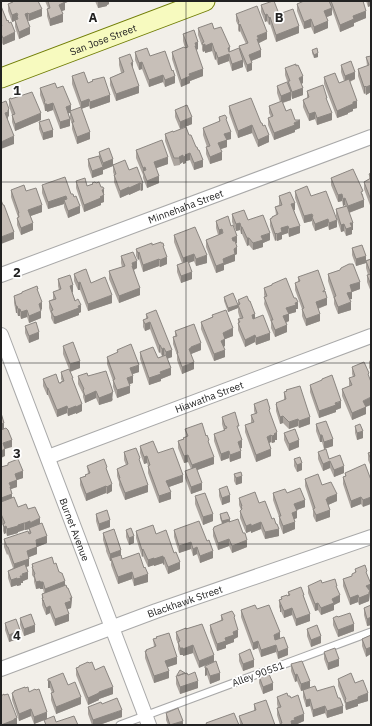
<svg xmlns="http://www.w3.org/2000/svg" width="372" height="726" font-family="'IBM Plex Sans',sans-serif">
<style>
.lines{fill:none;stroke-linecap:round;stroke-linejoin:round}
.lane-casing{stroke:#a9a9a9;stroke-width:9}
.street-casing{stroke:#a9a9a9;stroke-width:16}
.secondary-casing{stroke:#707d05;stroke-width:21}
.lane{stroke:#fff;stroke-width:7}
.street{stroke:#fff;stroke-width:14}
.secondary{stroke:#f7fabf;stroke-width:19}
.wall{fill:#aba49e;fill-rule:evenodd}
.shaded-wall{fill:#8b8681}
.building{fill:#c7bfb8;stroke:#8b8681}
.grid{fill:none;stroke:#222;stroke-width:1;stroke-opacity:0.55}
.labels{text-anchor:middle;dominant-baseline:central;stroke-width:3.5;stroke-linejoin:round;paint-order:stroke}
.street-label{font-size:10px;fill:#222;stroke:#fff}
.grid-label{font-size:13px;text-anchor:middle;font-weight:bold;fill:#222;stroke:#fff;stroke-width:3.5;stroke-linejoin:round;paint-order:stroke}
</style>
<rect width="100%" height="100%" fill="#f2efe9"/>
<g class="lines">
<g class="lane-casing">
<path id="lane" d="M120 725 371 632"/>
</g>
<g class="street-casing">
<g id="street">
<path id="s1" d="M1 275 371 137"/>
<path id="s2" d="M1 335 149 725"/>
<path id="s3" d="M48 457 371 336"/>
<path id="s4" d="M1 669 156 611 371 537"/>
</g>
</g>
<g class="secondary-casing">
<g id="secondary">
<path id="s5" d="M1 78 205 1"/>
</g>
</g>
<use href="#lane" class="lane"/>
<use href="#street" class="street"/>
<use href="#secondary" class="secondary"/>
</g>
<path class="wall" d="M10 1H38L42 16 29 21H28L30 34 19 39 15 27V21L12 22 8 11V4L11 3Z
M45 1H70L65 3V10L61 11 63 22 50 26 47 16V9L48 8Z
M95 1H109V4L107 5V6L98 8Z
M304 1H363L366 18 354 23V26L340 32 332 9V15L327 17 328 28 314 34 311 27 304 29 297 11V4Z
M366 1H371L368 7Z
M261 5 279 14 299 33 276 42 270 24 269 25 267 21 265 22 261 12Z
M1 6 15 40 3 45 1 41Z
M236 14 267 39 259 43 261 57 251 61 252 70 247 72 243 61V67L232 71 229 61 218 65 216 59 215 60 212 51 205 53V51L203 52 202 50V46L198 35V28L214 29 230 52 239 49V46L246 44 240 31 239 32 238 30V25L236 21Z
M183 34 198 49 196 50 203 76 190 81V83L181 87 172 59V52L185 48 183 41Z
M312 50 318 57 314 58 312 53Z
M135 52 150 56 175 83 165 87 163 82 149 87 142 69 139 70 135 60Z
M371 56V92L366 95 365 93 364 94 358 76V69L367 66 366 57Z
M119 58 133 69 139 93 116 101 110 85V78L121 73 119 65Z
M341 65 355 79 350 82 357 108 353 109V111L348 113V114L337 118 324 84V77L339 83 344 81 341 72Z
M285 68 303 83 301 84 303 95 292 99 291 95V100L283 103 286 111 295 120 300 128 295 130V132L274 140 268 125V118L271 117 269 113V106L280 102 277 93V86L288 85V84L285 75Z
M72 76 88 83 92 81V80L110 102 90 109 89 106 81 109 72 84Z
M40 88H57L71 111 90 139 77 144 72 129V124L70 119V126L60 129 53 110 47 112V111H45L44 106 40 95ZM68 113H70V118Z
M307 91 327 102 332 120 317 125 315 119 309 121 303 107V100L307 98Z
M9 99H11L41 120 15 131 12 122V115L9 106Z
M229 106 261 123 269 142 258 147 252 133 238 138 229 113Z
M175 110 192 124 180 129 175 117Z
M219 117 227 122 231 139 227 140V147L221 149 222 160 210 164 206 154V147H207L203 135V128L219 122Z
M39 122 53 137 43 140 39 129Z
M173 132 189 135 203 167 194 170 190 160 186 161V163L183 164V162L180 164V165L174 166 165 141V134Z
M136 150 168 164 156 168 159 183 147 188 143 178V175L136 158Z
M99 152 113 164 129 170 137 167 143 190 141 191 140 190 129 195V194L120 198 114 182V175L113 172V166L103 170V174L92 178 88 166V159L99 156Z
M371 173V208L364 189V182L369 179V174Z
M331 178 363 194 364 207 349 213 353 230H352V234L346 236 344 231 341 232 336 216V209L345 206V205L343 206 342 201 338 202 331 185Z
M76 181 87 186 92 184V183L104 202 101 203V205L84 212 76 188Z
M42 185 71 194 80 213 68 218 64 207V204L48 209 42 193Z
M11 190 26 191 42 212 30 216 33 230 21 235 17 225V218H18V217L11 197Z
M295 191 311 196 337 227 329 230 328 226 315 231 312 224V221L304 223 295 198Z
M279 196 295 210H294L300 233 289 237 288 233 282 235V239L277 241 276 240 275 241 270 226V219L272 218V217L276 215 275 207 279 205Z
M232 214 248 220 270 240 263 243V247L253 250 249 245 247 246 242 234H241L240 230 236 231 232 222Z
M216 221 237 243H236L237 254 235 255V261L224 265V270L216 273 206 247V240L218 235 216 228Z
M174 235 207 263 196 266 194 261 188 263 192 279 181 283 177 272V265L182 263 174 242Z
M152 245 164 248 167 264 160 267 159 266 143 272 139 259 138 260 136 256V249Z
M352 248 366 260 371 259V292L367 282V275H368L366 268V263L356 266 352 255Z
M121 256 137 268 134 270 140 295 119 303 109 279V271L122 267 121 263Z
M83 270 91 283 112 303 88 311 80 290H78L74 281V274Z
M340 270 360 289 352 292V299H349L351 310 338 314 334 304V299L328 281V274Z
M298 277 325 293 327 305 318 309 320 321 306 326 302 316V309L295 290V283L298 282Z
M58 279 73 292 72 293 81 312 79 313V315L55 324V323L54 324 51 318V314L49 308V301L53 299V292L59 290 58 286Z
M272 284 298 309H296V312L289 314V321L286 323 287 332 275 337 271 328V322L264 304 265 297 264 295V288L272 285Z
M22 292H38L42 309 41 310V318L29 323 27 317 21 319 20 316H18L17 313H16L14 303V296L22 293Z
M224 297 238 308 228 312 224 301Z
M238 300 255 318 270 340 256 345 255 342 245 347 238 330V319H240L238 312Z
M146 314 172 357 167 359 171 375 161 379V381L149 385 140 359V352L158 358 164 356H162L160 352 159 353 150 329 145 331 143 327V320L146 319Z
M212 315 233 336 225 339V346L223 347 225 357 214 361 201 329V322L212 317Z
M25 326 39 339 29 343 25 333Z
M175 331 201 350 191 354 194 369 182 374 177 360V355L173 344V337L175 336Z
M63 346 80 368 70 371 82 411 76 414V413L68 416 67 413 57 417 48 395H47L43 386V379L59 383 62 381 61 379V372L69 369 63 354Z
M117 350 139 372 132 374 133 383 129 384 130 393 117 398 113 387V381L107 364V357L117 353Z
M371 360V371L369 368V361Z
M352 367 366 407V414L352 420 342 396V389L349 386V378L353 377 352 374Z
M78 376H88L113 399 112 401 99 405 96 398 85 403 83 397V394L78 384Z
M322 379 341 408 336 410V412L319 418 310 392V385L322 381Z
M284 392 310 424 299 428 298 426 289 429 283 423 280 424 276 411V404L284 400Z
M254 404 270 415 277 440H275V442L272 443 271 442 269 443 271 456 256 462 245 432V425L251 423V415L255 414 254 411Z
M222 417 239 431 242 448H240L241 458 230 462 229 458 221 461 214 441V434L224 431 222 424Z
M316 424 333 446 324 449 322 442H320L316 431Z
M355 426 363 438 357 440 355 433Z
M185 429 206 436 209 445 214 464 197 470 202 490 191 494 185 478V471L191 469 188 462 184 463 178 448V441L183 439V438L186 437Z
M284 433 299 447 289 451 284 440Z
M140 446 158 453 183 482 169 487 171 499 159 503 148 473V466L147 463 144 464 140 453Z
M124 452 140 463 148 492 125 500 119 485V482L117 476V469L126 465 124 460Z
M318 452 329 459 344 473 334 477 330 468 323 471 318 459Z
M371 452V467L368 460V453Z
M1 459 2 467 8 465V463L23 478 17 480V487L11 489 12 498 18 507 28 509 40 523 47 543 37 547V554L29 557V566L26 567 28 579 23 581V583H21V585L17 586V585L11 587 8 578V571L13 568 8 554 7 555 4 547V539L29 534V529L25 530H24L18 532V533L7 536 6 533 4 534 3 531V526L1 521Z
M294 459 302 470 297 472 294 466Z
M87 466 107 470 112 491 107 494 106 493 86 501 80 485V478L85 476V475L88 474Z
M345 473 371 480 363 507 361 504 351 508 343 484V477L345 476Z
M234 474 242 483 236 485 234 481Z
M305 479 322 485 337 501 328 505 330 517 316 522 313 516V510L305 486Z
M219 489 230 502 222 505 219 496Z
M273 493H287L305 507 297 510V518L294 519 295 529 283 534 279 523V517L273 500Z
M195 496 213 521 203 525 195 504Z
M239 498 259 503 272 519 279 536 265 539 261 529 251 533V531L246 533 240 518V511L241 510 239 505Z
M96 514 110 527 99 531 96 521Z
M220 514 230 522 247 547 232 553 229 546 218 550 213 536V529L214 527 222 524 220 518Z
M126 530 134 543 129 545 126 537Z
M174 530 213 558 200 563 197 554 193 556 191 549 179 553 174 537Z
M136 531 156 534 180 569 168 574 164 564 163 565V563L154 566V565L148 567 143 556 142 557 136 538Z
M103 533 121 557 122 559 148 582 134 586 132 579 118 584 111 565V561H110L106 551V549L103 540Z
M32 564H54L72 598 71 608 67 609 69 621 55 626 50 613 46 615 42 605V594L44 593 43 589H40V588L36 589 34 582V578L32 575Z
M355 569 367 575 370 592 369 601 359 605 358 602 350 605 343 586V579L352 576V574L355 573Z
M322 583 337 589 340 602 334 605V610L321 615 318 610 315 611 308 593V586Z
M288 592 304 597 310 621 296 626 292 615 284 618 279 607V600L281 599V597L288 596Z
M371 605V625L367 626 364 615V608Z
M257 609 280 638 288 655 278 659 276 652 261 657 258 648 253 650 241 617V610Z
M221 615 235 620 238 637 234 639V642L226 645V648L217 651 210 632V625L221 620Z
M20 618 35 632 24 636 20 625Z
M333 618 354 631 338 637 333 625Z
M5 623 20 638 9 642 5 630Z
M202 624 199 668 193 653 183 656V655H180L178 649V644L176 639V632Z
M307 629 321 643 311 647 307 636Z
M371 635 366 657 362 646V639Z
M153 639 177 664 168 667 169 678 154 683 145 658V651L154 647Z
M324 652 339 666 328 670 324 659Z
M239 654 254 667 243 671 239 661Z
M291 664 310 688 301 691 297 681 295 682 291 671Z
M205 666 220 680 210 684 207 675 205 676Z
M76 668 113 694 99 699V700L88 705 76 675Z
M185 673 188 675 198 688 180 694 176 684V676H177V675Z
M259 676 273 690 263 694 259 683Z
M48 679 68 685 81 704 56 714 51 700V693H52L50 688H48Z
M338 679 355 683 368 701 358 704V706L346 710 345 707V704L338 686Z
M25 688 29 692 47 719 34 724 31 716 19 721 12 700V693Z
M303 690 317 691 338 698 343 713 327 718 325 713 313 717 310 706 306 707 303 697Z
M288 696 304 721 295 725H280L277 715V708H278L277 704V697Z
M254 704 275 725H240L239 716 254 711Z
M88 707 122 717 99 725H92L88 714Z
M166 713 183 725H168L166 720Z"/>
<path class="shaded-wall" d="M63 1H70L65 3V10L59 12V5Z
M98 1H109V4L107 5V6L98 8Z
M368 1H371V6L368 7Z
M332 8V15L324 18V11Z
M42 9V16L29 21V14Z
M366 11V18L354 23V26L340 32V25L353 16Z
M17 13V20L12 22V15Z
M28 13V21L25 22V14Z
M63 14V22L50 26V19Z
M267 14V21L265 22V15Z
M270 17V24L269 25V18Z
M311 19V27L304 29V22Z
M328 21V28L314 34V27Z
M240 24V31L239 32V25Z
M299 26V33L276 42V35Z
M30 27V34L19 39V32Z
M15 32V40L3 45V38Z
M267 32V39L259 43V46H257V36Z
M198 42V49L196 50 195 53V43Z
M212 43V51L205 53V46Z
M205 44V51L203 52V45Z
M230 47 229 61 218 65V58L228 48Z
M261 50V57L249 62V55Z
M215 52H216V59L215 60Z
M318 53V57L314 58V55Z
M243 60V67L232 71V64Z
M133 62V69L131 63Z
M142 62V69L139 70V63Z
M252 63V70L247 72V65Z
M203 69V76L190 81V83L181 87V80L189 74Z
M355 72V79L345 83V76Z
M163 75V82L149 87V80Z
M175 76V83L165 87V80Z
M303 76V83L299 85V78Z
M371 85V92L366 95V87Z
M139 86V93L116 101V94Z
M365 86V93L364 94V87Z
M303 88V95L292 99V92Z
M291 92V100L281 103V96Z
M110 95V102L90 109V102Z
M89 99V106L81 109V102Z
M357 101V108L353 109V111L348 113V114L337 118V111L348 106 353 102Z
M53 103V110L47 112V105Z
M45 104H47V111H45Z
M71 105V112L70 111V113L66 114V107Z
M9 109V116L8 117V119L5 120V113Z
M315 112V119L309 121V114Z
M41 113V120L15 131V124Z
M332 113V120L317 125V118Z
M192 117V124L180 129V122Z
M70 119V126L60 129V122Z
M300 120V128L295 130V132L274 140V133Z
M252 125V133L238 138V131Z
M53 130V137L43 140V133Z
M90 132V139L77 144V137Z
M231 132V139L227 140V147L218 150V143L224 134Z
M269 135V142L258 147V140Z
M14 136V144L1 149V142Z
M222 152V160L210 164V157Z
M190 153V160L186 161V163L183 164V157L185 155Z
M183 155V162L180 164 179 157Z
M168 157V164L154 169V162Z
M113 159V166L103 170V174L92 178V171L103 167V163Z
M203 160V167L194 170V163Z
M145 167V174L143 171V175V168Z
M159 176V183L147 188V181Z
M140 183V190L129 195V188Z
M143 183V190L141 191V184Z
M129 187V194L120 198V191Z
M104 189V202L101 203V205L84 212V205L100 197 102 190Z
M342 194V201L338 202V195Z
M66 196V204L64 200V204L48 209V202Z
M345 198V205L343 206V199Z
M364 200V207L348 213V206Z
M295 203V210L291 211V204Z
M42 205V212L28 217V210Z
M80 206V213L68 218V211Z
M312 214V221L304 223V216Z
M328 219V226L315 231V224Z
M337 220V227L329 230V223Z
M33 223V230L21 235V228Z
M240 223V230L236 231V224Z
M350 223H353V230H352V234L346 236V229Z
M344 224V231L341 232V225Z
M288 226V233L282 235V239L277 241V234L281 228Z
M300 226V233L289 237V229Z
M241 227H242V234H241Z
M222 229V236L219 237V230Z
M14 232V239L1 244V237Z
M270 233V240L263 243V247L253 250V243L261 236Z
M276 233V240L275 241V234Z
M237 236V243L232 245V238Z
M247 238H249V245L247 246Z
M237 247V254L235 255V261L224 265V270L216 273V266L234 249Z
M139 252V259L138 260V253Z
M194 254V261L183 265V258Z
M207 255V263L196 266V259Z
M366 256V262V261V263L356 266V259Z
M167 257V264L160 267V260Z
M159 259V266L143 272V265Z
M137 261V268L133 270V273L132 263Z
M192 272V279L181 283V276Z
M80 282V290H78V283Z
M360 282V289L352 292V299L347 300V293L350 285Z
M73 285V292L70 293V286Z
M140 288V295L119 303V296Z
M112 295V303L88 311V304Z
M327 298V305L316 309V302Z
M42 302V309L39 311V304Z
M298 302V309H296V312L289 314V321L283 323V316L286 308Z
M351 302V310L338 314V307Z
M81 305V312L79 313V315L55 324V317Z
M238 305V308L228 312V308Z
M16 306H17V313H16Z
M18 309H20V316H18Z
M27 310V317L21 319V312Z
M41 311V318L29 323V316Z
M255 314V321L252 322V315Z
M320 314V321L306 326V319Z
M55 316V323L54 324V317Z
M150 322V329L145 331V324Z
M287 325V332L275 337V330Z
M233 328V336L223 340V333Z
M39 332V339L29 343V336Z
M270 333V340L256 345V338Z
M255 335V342L245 347V340Z
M225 339V346L221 348V341Z
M201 343V350L191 354 189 349 191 347Z
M159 345H160V352L159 353Z
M164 348V355L162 356V349Z
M172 350V357L166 359V352Z
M225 350V357L214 361V354Z
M80 361V368L70 372V364Z
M194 362V369L182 374V367Z
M139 365V372L130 375V368Z
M171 368V375L161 379V381L149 385V378L160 372Z
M133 376V383L127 385V378Z
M130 386V393L117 398V390Z
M47 388H48V395H47Z
M96 391V398L85 403V396Z
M113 392 112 401 99 405V398Z
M371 397V405L363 408V401Z
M341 401V408L336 410V412L319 418V411Z
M82 404V411L76 414V407Z
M67 406V413L57 417V410Z
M76 406V413L68 416V409Z
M366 407V414L352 420V413Z
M283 416V423L280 424V417Z
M310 417V424L299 428V421Z
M298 419V426L289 429V422Z
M4 423V430L1 431V424Z
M363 431V438L357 440V433Z
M277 432V440H275V442L272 443V436L274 434Z
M271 435V442L267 444V437Z
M320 435H322V442H320Z
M333 439V446L324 449V442Z
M12 440V447L5 449V456L1 458V451L3 443Z
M242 440V448L238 449V442Z
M299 440V447L289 451V444Z
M271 449V456L256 462V455Z
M229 451V458L221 461V454Z
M241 451V458L230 462V455Z
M188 455V462L184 463V456Z
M147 456V463L144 464V457Z
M214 457V464L192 472V465Z
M330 461V468L323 471V464Z
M302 463V470L297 472V465Z
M344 466V473L334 477V470Z
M23 471V478L17 480V487L11 489 10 494 9 483 15 474Z
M183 475V482L166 488V481Z
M242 476V483L236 485V478Z
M202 483V490L191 494V487Z
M112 484V491L107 494V487Z
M148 485V492L125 500V493Z
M106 486V493L86 501V494Z
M171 492V499L159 503V496Z
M12 494V501L1 505V498Z
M337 494V501L328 505 326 499 327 498Z
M230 495V502L222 505V498Z
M361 497V504L351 508V501Z
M371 497V504L363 507V500Z
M305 500V507L294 511V504Z
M330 510V517L316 522V515Z
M297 511V518L292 520V513Z
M213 514V521L203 525V517Z
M40 518V526L30 530V523Z
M230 519V522L222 525V521Z
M110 520V527L99 531V524Z
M30 521V529L25 530V523Z
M261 522V529L251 533V526Z
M295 522V529L283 534V526Z
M24 523V530L18 532V533L7 536V529Z
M251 524V531L246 533V526Z
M6 526V533L4 534V527Z
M279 529V536L265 539V532Z
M47 536V543L37 547V554L27 558V551L36 540Z
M134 536V543L129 545V538Z
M229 539V546L218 550V543Z
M247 540V547L232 553V546Z
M191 542V549L179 553V546Z
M197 547V554L193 556V549Z
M143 549V556L142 557V550Z
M121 550V557L111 558V561H110V554Z
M213 551V558L200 563V556Z
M163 556V563L154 566V559Z
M164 557V564L163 565V558Z
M154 558V565L148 567V560Z
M29 559V566L14 571V564Z
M180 562V569L168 574V567Z
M28 572V579L23 581V583H21V585L17 586V579L22 574Z
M132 572V579L118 584V577Z
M148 574V582L134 586V579Z
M17 578V585L11 587V580Z
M40 581V588L36 589V582Z
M65 581V588L45 596V589Z
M40 582H43V589H40Z
M371 584V592H370L369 601 359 605V598L366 586Z
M340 595V602L334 605V610L321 615V608L332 599Z
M358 595V602L350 605V598Z
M70 598H72L71 608 65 610V603Z
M318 603V610L315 611V604Z
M281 604V612H280V605Z
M50 606V613L46 615V608Z
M292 608V615L284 618V611Z
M69 614V621L55 626V619Z
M310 614V621L296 626V619Z
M371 617V625L367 626V619Z
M354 624V631L338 637V630Z
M35 625V632L24 636V629Z
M20 630V638L9 642V635Z
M238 630V637L234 639V642L226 645V648L217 651V644L233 632Z
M280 632V639L274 642V635Z
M321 636V643L311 647V640Z
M258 641V648L253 650V643Z
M193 645V653L183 656V649Z
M276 645V652L261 657V650Z
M371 647V654L366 657V649Z
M180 648H183V655H180Z
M288 648V655L278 659V652Z
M214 655V662L199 668V661Z
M177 657V664L165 668V661Z
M339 659V666L328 670V663Z
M254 660V667L243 671V664Z
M205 668H207V675L205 676Z
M169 671V678L154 683V676Z
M220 673V680L210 684V676Z
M297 674V681L295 682V675Z
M48 681H50V688H48Z
M198 681V688L180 694V687Z
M310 681V688L301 691V684Z
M273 683V690L263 694V687Z
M113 687V694L99 699V700L88 705V698L99 692Z
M368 693V701L358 704V706L346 710V703L358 697Z
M81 697V704L56 714V707Z
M310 699V706L306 707V700Z
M325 706V713L313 717V710Z
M343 706V713L327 718V711Z
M31 709V716L19 721V714Z
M122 710V717L99 725H93V720Z
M47 712V719L34 724V717Z
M304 714V721L295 725H291V721L294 718Z
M17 718V725H1L14 719Z
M183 721V725H171Z"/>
<path class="building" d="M13 1H38L42 9 29 14 28 13 25 14 30 27 19 32 15 20 18 19 17 16 18 15 17 13 12 15 8 4 13 2Z
M48 1H65V2L59 5 63 14 50 19 47 9 50 8Z
M273 1H274L279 14 293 9 299 26 276 35 270 17 269 18 267 14 265 15 261 5Z
M304 1H329L332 8 324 11 328 21 314 27 311 19 304 22 297 4Z
M331 1H363L366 11 353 16 354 19 340 25Z
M1 6 7 21 8 20 9 23 11 22 15 32 3 38 1 34V26H2L1 24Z
M257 6 267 32 257 36 259 39H257L261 50 249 55 252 63 247 65 239 46 248 43 240 24 239 25 238 23 239 22 236 14Z
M212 23 214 29 221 27 230 47 228 48 229 52 239 48 243 60 232 64 229 54 218 58 216 52H215L212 43 205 46V44L203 45 202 43 204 42 198 28Z
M194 30 198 42 195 43 196 46H195L203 69 189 74 190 76 181 80 172 52 184 47 185 48 188 47 183 34Z
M147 48 150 56 165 51 172 71 173 70 175 76 165 80 163 75 149 80 142 62 139 63 135 52Z
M317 48 318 53 314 55 312 50Z
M130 54 133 62 131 63 139 86 116 94 110 78 124 72 119 58Z
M371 56V85L366 87 365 86 364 87 358 69 369 65 366 57Z
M351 61 355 72 345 76 341 65Z
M296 64V66L298 65 303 76 299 78 303 88 292 92 288 81H290L285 68Z
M84 72 88 83 93 81 92 80 104 77 110 95 90 102 89 99 81 102 72 76Z
M335 73 339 83 349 79 357 101 353 102V104L348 106 337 111 324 77Z
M287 82 291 92 281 96 277 86Z
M55 83 57 88 63 86 71 105 66 107 70 119 60 122 53 103 47 105V104H45L44 102 45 101 40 88Z
M323 85 327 98H326L332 113 317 118 315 112 309 114 303 100 309 97 307 91Z
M32 92 41 113 15 124 12 115 15 114 9 99 11 98V99Z
M251 98 261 123H262L263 126 265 125 269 135 258 140 252 125 238 131 229 106Z
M6 101 9 109 8 110V112L5 113 14 136 1 142V103Z
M282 101 286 111 291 109 295 120H300L294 123 295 125 274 133 268 118 273 116 269 106Z
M187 105 192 117 180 122 175 110Z
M81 107 90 132 77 137 72 122H74L70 111Z
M225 115 227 118 226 119 231 132 224 134 227 140 218 143 222 152 210 157 206 147 210 146 203 128 220 121 219 117Z
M49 119 53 130 43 133 39 122Z
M186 127 189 135H191L196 147H197L198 150H199L203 160 194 163 190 153 185 155 186 156 183 157V155L179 157 180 158H174L165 134 173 131V132Z
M162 140 168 157 154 162 159 176 147 181 143 171 146 170 145 167 143 168 136 150 139 149Z
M109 148 113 159 103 163 99 152Z
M99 156 103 167 92 171 88 159Z
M125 160 129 170 137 167 143 183 141 184 140 183 129 188V187L120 191 114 175 116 174 113 165Z
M353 169 363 191 361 192 364 200 348 206 345 198 343 199 342 194 338 195 331 178Z
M371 173V200L364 182 371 178 369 174Z
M65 177 71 194H73L74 197 76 196 80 206 68 211 64 200 67 199 66 196 48 202 42 185Z
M85 178 87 186 93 184 92 183 95 182 96 183 99 182 101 187H103L104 189 102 190 104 195 100 197 101 198 84 205 76 181Z
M24 185 26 191 36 188 42 205 28 210 33 223 21 228 17 218 19 217 18 213H19L11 190Z
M307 186 311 196 326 191 337 220 329 223 328 219 315 224 312 217 313 216 312 214 304 216 295 191Z
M290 192 295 203 291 204 300 226 289 229 288 226 281 228 282 232 277 234 276 233 275 234 270 219 272 218V217L278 214 275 207 282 205 279 196Z
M1 200 3 205H4L14 232 1 237Z
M347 206 353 223H350L352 227 346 229 344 224 341 225 336 209Z
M244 210 248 220 263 215 270 233 261 236 263 240 253 243 249 238H247L242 227H241L240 223 236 224 232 214Z
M228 216 231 226 233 225 237 236 232 238 233 241H235L237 247 234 249 235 254 223 259 224 263 216 266 206 240 223 233 222 229 219 230 216 221Z
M195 227 207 255 196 259 194 254 183 258 174 235Z
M161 242V243H163L164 246H163L167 257 160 260 159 259 143 265 139 252 138 253 136 249 152 243V245Z
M362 245 366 256 356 259 352 248Z
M133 252 137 261 132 263 133 266H132L140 288 119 296 109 271 125 266 121 256Z
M371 259V285L367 275 371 274 366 261Z
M188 261 192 272 181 276 177 265Z
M349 264H353L360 282 350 285 352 292 347 293 351 302 338 307 334 297 336 296 328 274 340 270 341 268Z
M86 269 91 283 105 277 112 295 88 304 80 282 78 283 74 274 83 270Z
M318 270 325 290 323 291V292L325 291 327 298 316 302 320 314 306 319 302 309 304 308 295 283 300 281 298 277Z
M70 275 73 285 70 286 75 301 78 299 81 305 78 306 79 308 55 317V316L54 317 51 311 53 310 49 301 56 299 53 292 61 289 58 279Z
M286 278 294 298H296L298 302 295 303 296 305 286 308 289 314 283 316 287 325 275 330 271 320H273L264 297 267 296 264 288 272 285V284Z
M37 286 38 289H37L42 302 39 304 41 311 29 316 27 310 21 312 20 309H18L17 306H16L14 296 22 293V292Z
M233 293 238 305 228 308 224 297Z
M247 296 249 301H250L255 314 252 315 253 319 263 315 270 333 256 338 255 335 245 340 238 323 240 322 238 319 243 318 238 305 240 304 238 300Z
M156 310 172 350 166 352 164 348 162 349 160 345H159L150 322 145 324 143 320 148 318 146 314Z
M226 310 233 328 223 333 225 339 221 341 225 350 214 354 201 322 213 317 212 315Z
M36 322 39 332 29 336 25 326Z
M194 324 201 343 191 347V348L189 349 194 362 182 367 177 353H178L173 337 177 336 175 331Z
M73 342 80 361 70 364 63 346Z
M131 344 139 365 130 368 133 376 127 378 130 386 117 390 113 380 115 379 107 357 118 352 117 350Z
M153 347 158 358 166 355 171 368 160 372 161 374 149 378 140 352Z
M364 362 369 373 368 374 371 382V397L363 401 366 407 352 413 342 389 352 385 349 378 355 376 352 367Z
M69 369 73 378H72L82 404 76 407V406L68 409 67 406 57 410 48 388H47L43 379 56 374 59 383H61V382L64 381 61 372Z
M106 371 113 392H112V393L99 398 96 391 85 396 83 390 84 389 78 376 87 373 88 376Z
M332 375 341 401 335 403 336 405 319 411 310 385 322 380V379Z
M300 386 310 417 299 421 298 419 289 422 283 416 280 417 276 404H277L276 403 286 399 284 392 287 391 286 390Z
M267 399 270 409 269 410 277 432 274 434 275 435 272 436 271 435 267 437 271 449 256 455 245 425 254 422 251 415 257 413 254 404Z
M235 412 239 426H237L242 440 238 442 241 451 230 455 229 451 221 454 214 434 225 430 224 429 227 428 226 426H225L222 417Z
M1 413 4 423 1 424Z
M326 421 333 439 324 442 322 435H320L316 424Z
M202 423 206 436 207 435 209 440 208 441 214 457 192 465 188 455 184 456 178 441 184 439 183 438 188 436 185 429Z
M360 424 363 431 357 433 355 426Z
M6 428 8 430 12 440 3 443 5 449 1 451V430Z
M295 429 299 440 289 444 284 433Z
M153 441 158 453 173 448 183 475 166 481 171 492 159 496 148 466 150 465 147 456 144 457 140 446Z
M136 448 140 458 139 459 148 485 125 493 119 478H120L117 469 128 464 124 452Z
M326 449 329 459 340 455 344 466 334 470 330 461 323 464 318 452Z
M371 452V459L368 453Z
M300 457 302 463 297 465 294 459Z
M18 459 23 471 15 474 17 480 9 483 11 487H10L12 494 1 498V467L8 465V463Z
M104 459 107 467 106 468 112 484 107 487 106 486 86 494 80 478 86 476 85 475 90 473 87 466Z
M365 464 371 480V497L363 500 361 497 351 501 343 477 346 476 345 473Z
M196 467 202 483 191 487 185 471Z
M241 472 242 476 236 478 234 474Z
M318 474 322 485 331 482 337 494 327 498 328 499H326L330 510 316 515 313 509 315 508 305 479Z
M227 486 230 495 222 498 219 489Z
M300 488 305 500 294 504 297 511 292 513 295 522 283 526 279 516H281L273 493 285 489 287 493Z
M255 492 259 503 265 501 272 519 274 518 276 524H277L279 529 265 532 261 522 251 526V524L246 526 240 511 242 509 241 506H242L239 498Z
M205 493 213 514 203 517 195 496Z
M14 497 18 507 26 504 28 509 35 507 40 518 30 523V521L25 523H24L18 525V526L7 529 6 526 4 527 3 524 5 523 1 514V502Z
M107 510 110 520 99 524 96 514Z
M227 512 230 519 222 521 220 514Z
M238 519 243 533H245L247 540 232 546 229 539 218 543 213 529 214 528V527L229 521V522Z
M199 521 207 541 209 540 213 551 200 556 197 547 193 549 191 542 179 546 174 530Z
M42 523 47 536 36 540 37 547 27 551 29 559 14 564 8 547H7L4 539 28 531 29 534 31 533 29 528Z
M153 525 156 534 166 530 174 553 176 552 180 562 168 567 164 557 163 558V556L154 559V558L148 560 143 549 142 550 136 531Z
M131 528 134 536 129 538 126 530Z
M114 529 121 550 110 554 103 533Z
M139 553 144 568 145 567 148 574 134 579 132 572 118 577 111 558 121 555 122 559Z
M52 557 54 564 56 563 59 572H60L61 573H62L65 581 45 589 43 582H40V581L36 582 34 575 35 574 32 567H33L32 564Z
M25 564 28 572 22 574 23 576H20L21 578 17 579V578L11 580 8 571Z
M365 565 367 571 366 572 371 584 366 586 370 591 369 592V594L359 598 358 595 350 598 343 579 352 576V574L356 572 355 569Z
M335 579 337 586H336L340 595 332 599 334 603 321 608 318 603 315 604 308 586 321 580 322 583Z
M66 585 67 588H68L72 598H70L71 601 65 603 69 614 55 619 50 606 46 608 43 600V601L42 598H43L42 594Z
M301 587 304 595H303L310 614 296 619 292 608 284 611 279 600 282 599 281 597 287 595V596L290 595 288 592Z
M255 605 257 609 269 605 280 632 274 635 275 640 284 637 288 648 278 652 276 645 261 650 258 641 253 643 241 610Z
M371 605V617L367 619 364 608Z
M232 611 235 616 234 617 238 630 233 632 234 635 225 638 226 641 217 644 210 625 223 620 221 615Z
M350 613 354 624 338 630 333 618 337 616 338 617Z
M31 614 35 625 24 629 20 618Z
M16 619 20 630 9 635 5 623Z
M202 624 214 655 199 661 193 645 183 649V648H180L178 642 180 641 176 632 186 628V629Z
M317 625 321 636 311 640 307 629Z
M169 633 177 657 165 661 169 671 154 676 145 651H147L146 650 156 646 153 639 157 638 156 637Z
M371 635V647L366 649 362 639Z
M335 648 339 659 328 663 324 652Z
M250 649 254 660 243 664 239 654Z
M216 661 220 673 210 676 207 668H205V666Z
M302 661 310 681 301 684 297 674 295 675 291 664Z
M88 662 89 663 92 662 95 670 104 666 113 687 99 692V693L88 698 76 668 79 667V666Z
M180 670 185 673H184L178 676 177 675Z
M195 672 198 681 180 687 176 676 187 673 188 675Z
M268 672 273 683 263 687 259 676Z
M63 673 68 685 75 682 81 697 56 707 51 693 54 692 50 681H48V679Z
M351 673 355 683 363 680 368 693 358 697V699L346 703 345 700 346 699 338 679Z
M315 686 317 691 334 686 338 698H340L343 706 327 711 325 706 313 710 310 699 306 700 303 690Z
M25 687V688L28 687 29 692 35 689 36 690 39 689 47 712 34 717 31 709 19 714 12 693 14 692V691Z
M287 693 288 696H290L291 698 298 695 304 714 294 718 295 720 291 721 292 725H281V723H282L277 708 281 707 277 697Z
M4 694V695L8 694 17 718 14 719V720L1 725V696Z
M117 698 122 710 93 720 88 707 101 702 102 704Z
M266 700 275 725H243L239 716 256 710 254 704Z
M178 708 183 721 170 725 166 713Z
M234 713 239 725H207L206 723Z
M54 716 56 722 74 716 78 725H46L44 720Z"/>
<path class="grid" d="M186 1V725M1 182H371M1 363H371M1 544H371"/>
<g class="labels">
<g class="street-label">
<text stroke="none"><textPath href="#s5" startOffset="109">San Jose Street</textPath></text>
<text stroke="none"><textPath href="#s1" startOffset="197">Minnehaha Street</textPath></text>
<text stroke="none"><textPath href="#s3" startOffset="172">Hiawatha Street</textPath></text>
<text stroke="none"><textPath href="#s2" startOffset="208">Burnet Avenue</textPath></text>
<text stroke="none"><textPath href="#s4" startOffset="196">Blackhawk Street</textPath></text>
<text transform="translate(258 674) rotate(-20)">Alley 90551</text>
</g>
</g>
<g class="grid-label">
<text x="93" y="22">A</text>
<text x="279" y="22">B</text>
<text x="17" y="95">1</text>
<text x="17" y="277">2</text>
<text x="17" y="458">3</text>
<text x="17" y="640">4</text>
</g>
<rect width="372" height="726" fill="none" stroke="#222222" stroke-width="4"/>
</svg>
